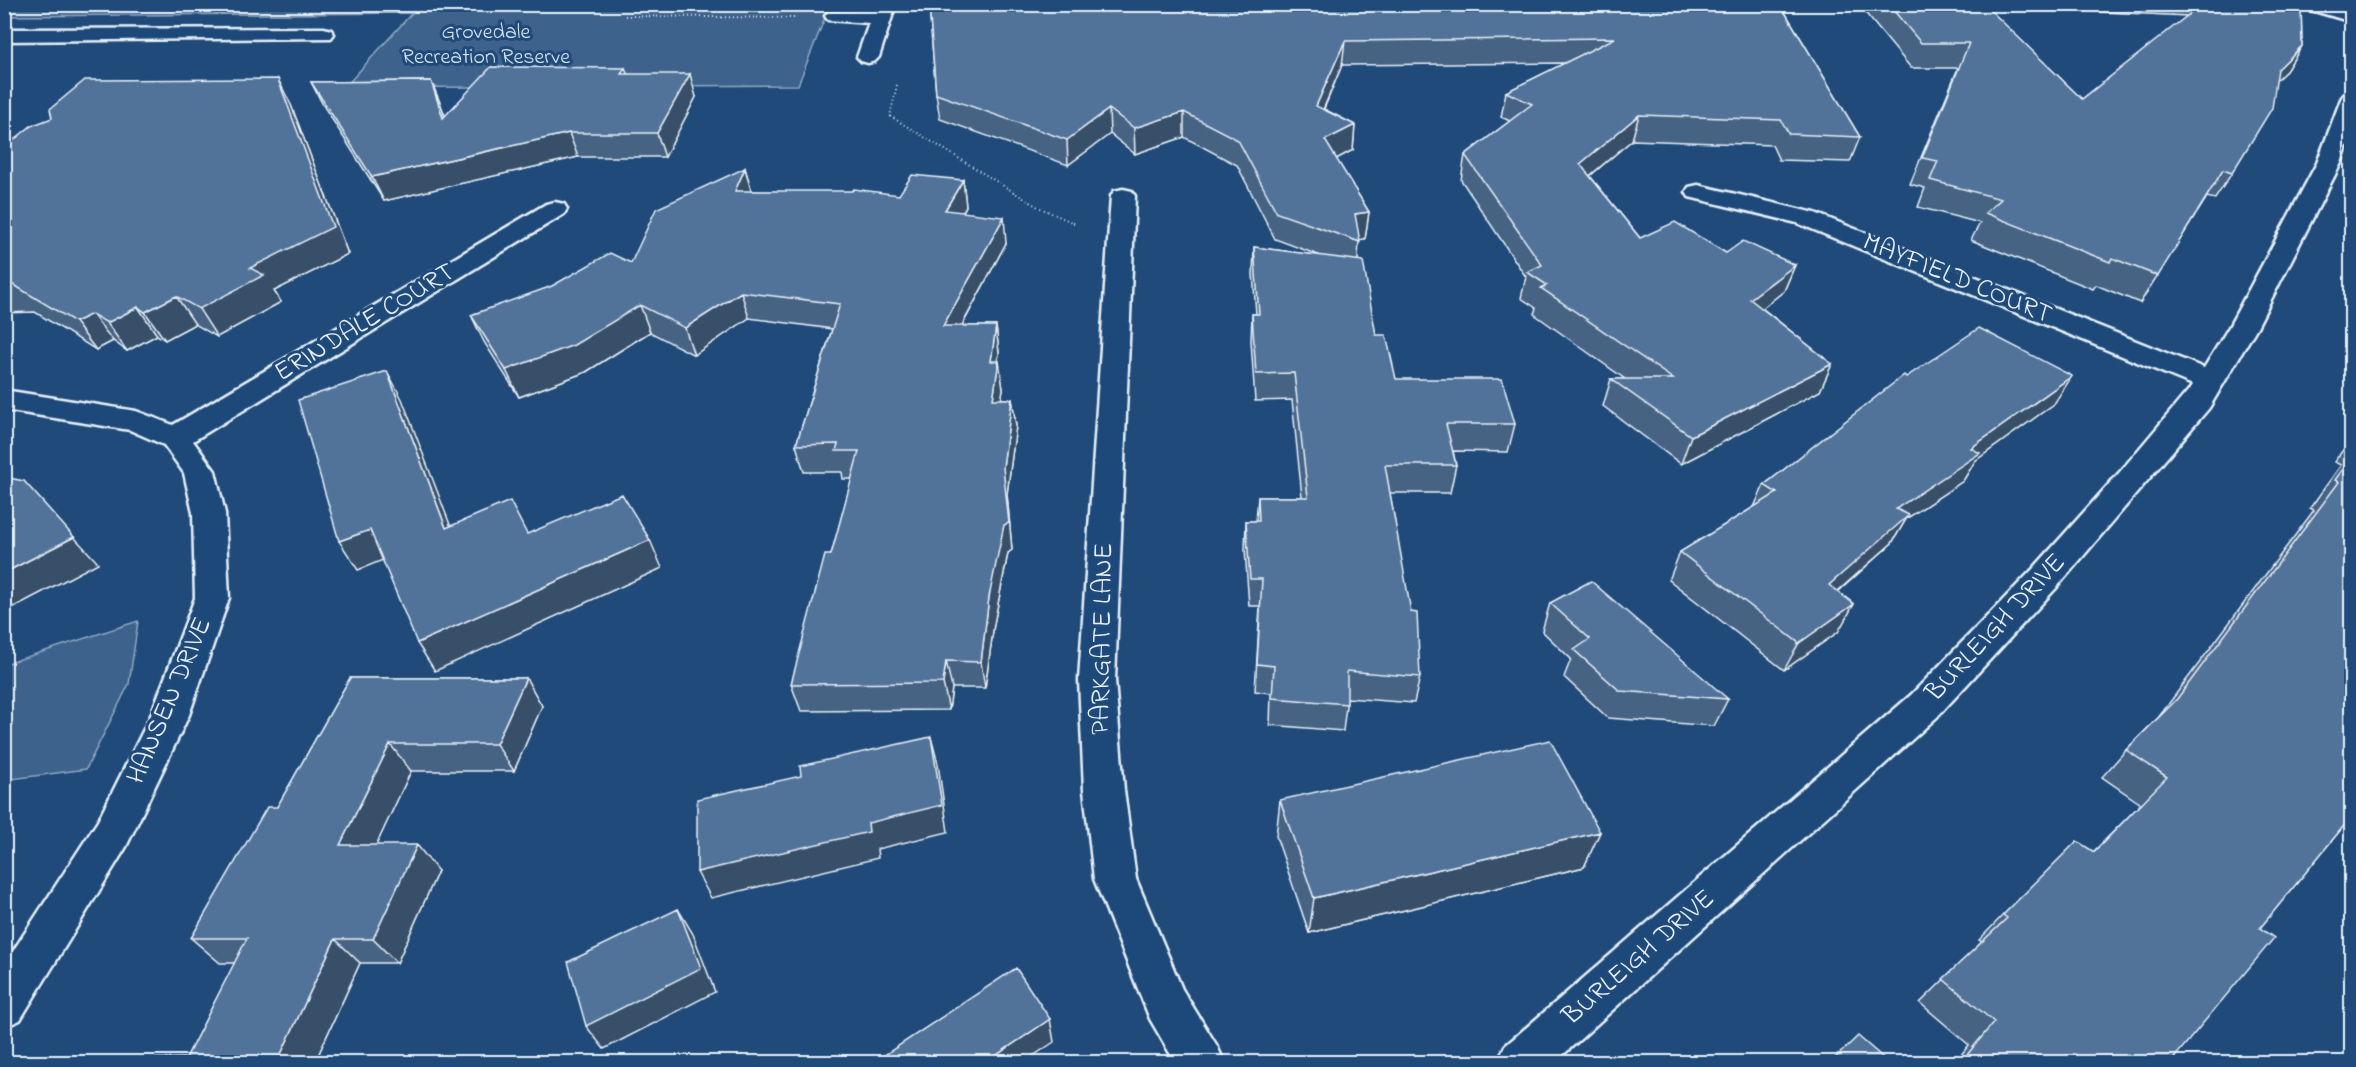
<svg xmlns="http://www.w3.org/2000/svg" width="2356" height="1067" font-family="'Indie Flower',sans-serif">
<style>
.green{fill:#3c628c;stroke:#92aac2;stroke-width:1.5}
.lines{fill:none;stroke-linecap:round;stroke-linejoin:round}
.minor-casing{stroke:#e8f1f8;stroke-width:5}
.path{stroke:#e8f1f8;stroke-width:2;stroke-dasharray:1 3;stroke-linecap:butt}
.minor{fill:#1f4a7a;fill-rule:evenodd}
.wall{fill:#466384;stroke:#e8f1f8;stroke-width:1.5;fill-rule:evenodd}
.shaded-wall{fill:#39506b;stroke:#e8f1f8;stroke-width:1.5}
.building{fill:#517399;stroke:#e8f1f8;stroke-width:1.5}
.labels{text-anchor:middle;dominant-baseline:central;stroke-width:6;stroke-linejoin:round;paint-order:stroke}
.far-park-label{font-size:22px;fill:#d7e3ed;stroke:#1f4a7a}
.street-label{font-size:27px;fill:#e8f1f8;stroke:#1f4a7a}
</style>
<rect width="100%" height="100%" fill="#1f4a7a"/>
<filter id="ink" filterUnits="userSpaceOnUse"><feTurbulence type="fractalNoise" baseFrequency=".0167" numOctaves="2"/><feDisplacementMap in="SourceGraphic" scale="12" xChannelSelector="R" yChannelSelector="G"/><feConvolveMatrix kernelMatrix="1 2 1 2 8 2 1 2 1" color-interpolation-filters="sRGB"/></filter>
<g filter="url(#ink)">
<path class="green" d="M4 5H830L798 85 344 88 412 13 5 16Z
M138 621 129 684 86 769 5 780V664Z"/>
<g class="lines">
<g class="minor-casing">
<path id="minor" d="M876 4H896L879 57 875 61 868 63 861 61 857 57 869 23 828 20 825 16 828 12 874 11Z
M2301 4H2334L2352 10V22L2304 8Z
M324 28 331 30 334 34 331 38 4 41V29Z
M2352 92V132L2341 163 2257 327 2209 408 2057 587 1937 717 1555 1062H1498L1505 1046 1911 695 2033 569 2119 473 2193 385 1797 223 1689 197 1686 192 1689 187 1698 185 1815 213 2204 368 2229 327 2317 163 2341 99 2344 94Z
M1123 189 1132 191 1135 196 1115 680 1124 790 1136 879 1182 989 1217 1046 1224 1062H1175L1150 1019 1094 879 1084 790 1079 680 1111 196 1114 191Z
M555 202 564 204 567 209 564 214 193 441 215 471 225 513 229 598 189 715 126 847 20 1020 4 1027V965L98 821 151 715 195 598 193 513 184 473 164 445 130 430 4 410V390L136 411 173 425 546 204Z"/>
</g>
<path class="path" d="M625 16 795 18
M897 85 890 116 1038 207 1076 224"/>
<use href="#minor" class="minor"/>
</g>
<path class="wall" d="M1780 4 1860 137 1850 162 1779 160 1772 145 1632 140 1590 176 1640 238 1795 265 1784 291 1762 308 1832 364 1820 391 1681 464 1603 406 1611 379H1625L1534 314 1536 308 1521 298 1526 277 1461 180 1465 155 1510 121 1501 117 1506 92 1566 63 1342 65 1324 109 1355 125 1353 150 1336 159 1369 212 1365 239H1359L1358 260 1376 335 1396 379 1515 424 1508 452 1453 451 1456 465 1450 493H1390L1420 677 1414 703 1347 698 1343 731 1270 725 1271 693 1255 691 1260 606H1249L1245 549 1246 521H1256L1258 497H1302L1292 400 1255 401 1251 341 1252 314H1256L1253 274 1254 247 1321 256 1275 239 1237 165 1184 137 1135 154 1110 134 1068 165 940 119 936 94 929 5Z
M1858 4H2301L2302 46 2286 71 2276 80 2232 173 2215 199 2207 197 2140 303 2096 285 2093 289 1971 240 1980 223 1918 207 1925 188 1910 184 1958 68H1911ZM1987 8 2103 12 2188 16 2082 99Z
M627 74 696 97 665 157H578L384 201 323 105 311 82 431 81 441 105 445 116Z
M291 105 348 254 274 291 281 302 217 337 195 324 165 340 157 335 127 351 113 341 96 350 35 312 4 313V148Z
M745 168 752 191 899 195 963 180 966 206 963 212 1006 243 962 326H996L999 353 998 361 1003 389 1001 399H1012L1016 426 1007 494 1012 550 1008 553 994 624 985 688H952L949 710 801 711 791 684 831 555 852 479H843L842 472H804L796 445 832 329 749 318 694 355 650 332 586 372 519 397 484 342 471 315 631 263Z
M1906 377 2054 404 1975 461 1963 481 1906 519 1892 543 1838 592 1854 604 1838 632 1784 670 1669 580 1680 552 1754 507 1764 485Z
M2352 438V816L2260 928 2174 1058 2180 1062H1955L1969 1045 1920 1003 1982 942 1979 940 2003 915 2093 852 2141 804 2102 777 2126 750 2158 718 2314 510 2310 508 2341 465 2334 462Z
M1550 603 1728 699 1714 726 1608 718 1564 677 1571 659 1542 631Z
M350 678H526L542 706 514 771H411L376 845 438 871 397 963H360L315 1062H117L186 1058 235 963H220L191 938 277 807Z
M1280 800 1600 832 1584 867 1309 933 1276 836Z"/>
<path class="shaded-wall" d="M1345 41 1342 65 1314 131 1316 106Z
M2302 46 2286 71 2262 94 2278 69Z
M625 68 633 91 621 74Z
M690 74 696 97 665 157 657 133Z
M278 79 291 105 348 254 274 291 281 302 217 337 199 309Z
M431 81 441 105 453 142 443 118Z
M1109 109 1110 134 1068 165 1067 140Z
M1184 112V137L1135 154 1134 128Z
M1639 115 1632 140 1574 189 1580 164Z
M1355 125 1353 150 1323 166 1325 140Z
M569 133 578 157 384 201 372 177Z
M745 168 752 194 735 191Z
M963 180 966 206 949 236 945 210Z
M1369 212 1365 239 1354 240 1355 214Z
M1004 217 1006 243 947 353 943 326Z
M1795 265 1784 291 1740 326 1750 299Z
M741 292 749 318 694 355 685 328Z
M176 296 195 324 165 340 145 312Z
M640 305 650 332 586 372 519 397 506 370Z
M138 307 157 335 127 351 107 323Z
M92 314 113 341 96 350 75 322Z
M996 326 999 353 994 388 991 361Z
M999 361 1003 389 997 426 993 399Z
M1832 364 1820 391 1681 464 1691 436Z
M387 371 402 399 462 556 446 528Z
M2072 376 2054 404 1975 461 1963 481 1906 519 1892 543 1813 613 1829 585 1896 509 1971 448Z
M1012 399 1016 426 1007 494 1012 550 1008 553 994 624 985 688 981 662 989 597 1003 467Z
M370 530 388 558 358 570 339 541Z
M74 537 98 563 14 607 4 598V573Z
M650 540 662 568 435 671 417 643Z
M1854 604 1838 632 1784 670 1799 643Z
M946 661 952 688 949 710 943 683Z
M526 678 542 706 514 771 496 744Z
M931 737 938 764 948 832 877 849 878 858 711 898 697 872 868 823Z
M390 744 411 771 364 871 340 845Z
M1600 832 1584 867 1309 933 1314 898Z
M417 845 438 871 397 963 373 939Z
M678 909 693 934 715 992 604 1049 586 1026Z
M335 939 360 963 315 1062H287L280 1056Z
M1050 1019 1054 1042 1024 1062H996L994 1057Z"/>
<path class="building" d="M1780 4 1860 137 1789 134 1781 120 1639 115 1580 164 1640 238 1675 222 1726 253 1743 241 1795 265 1750 299 1832 364 1691 436 1611 379H1673L1541 288 1547 285 1527 272 1542 265 1465 155 1532 104 1506 92 1615 38 1345 41 1316 106 1355 125 1325 140 1369 212 1355 214 1360 242 1277 213 1238 140 1184 112 1134 128 1109 109 1067 140 936 94 929 5Z
M1888 4H1984L2082 99 2202 4H2301L2302 46 2278 69 2272 108 2232 173 2223 170 2158 276 2112 258 2110 262 1985 213 2001 199 1930 180 1938 161 1922 158 1969 43H1921Z
M491 67 625 68 621 74H690L657 133H569L372 177 311 82 431 81 443 118Z
M278 79 333 227 250 268 264 275 199 309 176 296 145 312 138 307 107 323 92 314 75 322 14 285H4V148L31 126 52 118 50 109 85 80Z
M745 168 735 191H852L854 189 899 195 912 175 963 180 945 210 1004 217 943 326H996L991 361H999L993 399H1012L1003 467 1009 523 1004 525 989 597 981 662 946 661 943 683 791 684 825 555H831L859 451H836L838 444 796 445 840 304 741 292 685 328 640 305 574 345 506 370 471 315 552 286 610 253 631 263 656 209Z
M1254 247 1363 261 1376 335H1386L1396 379H1502L1515 424H1446L1456 465H1385L1411 612 1417 613 1420 677 1347 671V704L1272 698 1274 666 1257 664 1262 579H1250L1246 521H1259L1258 497H1308L1294 373 1256 374 1252 314H1259Z
M1979 328 2072 376 1971 448 1980 453 1896 509 1909 515 1829 585 1854 604 1799 643 1680 552 1777 493 1764 485 1904 375 1906 377Z
M387 371 446 528 510 501 527 534 622 494 650 540 417 643 370 530 339 541 298 400Z
M2352 457V816L2260 928 2274 938 2174 1058 2180 1062H1961L1994 1022 1943 979 2007 918 2003 915 2077 841 2094 852 2167 777 2126 750 2177 699 2339 482 2335 480Z
M4 477 24 481 74 537 4 573Z
M1591 581 1728 699 1620 691 1574 650 1590 639 1550 603Z
M350 678H526L496 744H390L340 845H417L373 939H335L280 1056 302 1057 300 1062H117L119 1059 186 1058 247 938H191L267 807H277Z
M931 737 942 805 868 823 869 832 697 872V799L801 776 800 766Z
M1550 740 1600 832 1314 898 1280 800Z
M678 909 701 968 586 1026 568 962Z
M1016 968 1050 1019 994 1057 998 1062H874Z
M1858 1036 1888 1062H1831Z"/>
</g>
<g class="labels">
<g class="far-park-label">
<text x="486" y="33">Grovedale<tspan x="486" dy="25">Recreation Reserve</tspan></text>
</g>
<g class="street-label">
<text transform="translate(1957 279) rotate(22)">MAYFIELD COURT</text>
<text transform="translate(365 323) rotate(-31)">ERINDALE COURT</text>
<text transform="translate(1996 628) rotate(-47)">BURLEIGH DRIVE</text>
<text transform="translate(1103 639) rotate(-89)">PARKGATE LANE</text>
<text transform="translate(170 701) rotate(-67)">HANSEN DRIVE</text>
<text transform="translate(1639 958) rotate(-41)">BURLEIGH DRIVE</text>
</g>
</g>
<rect width="2356" height="1067" fill="none" stroke="#1f4a7a" stroke-width="24"/>
<rect x="12" y="12" width="2332" height="1043" fill="none" stroke="#e8f1f8" stroke-width="2" filter="url(#ink)"/>
</svg>
